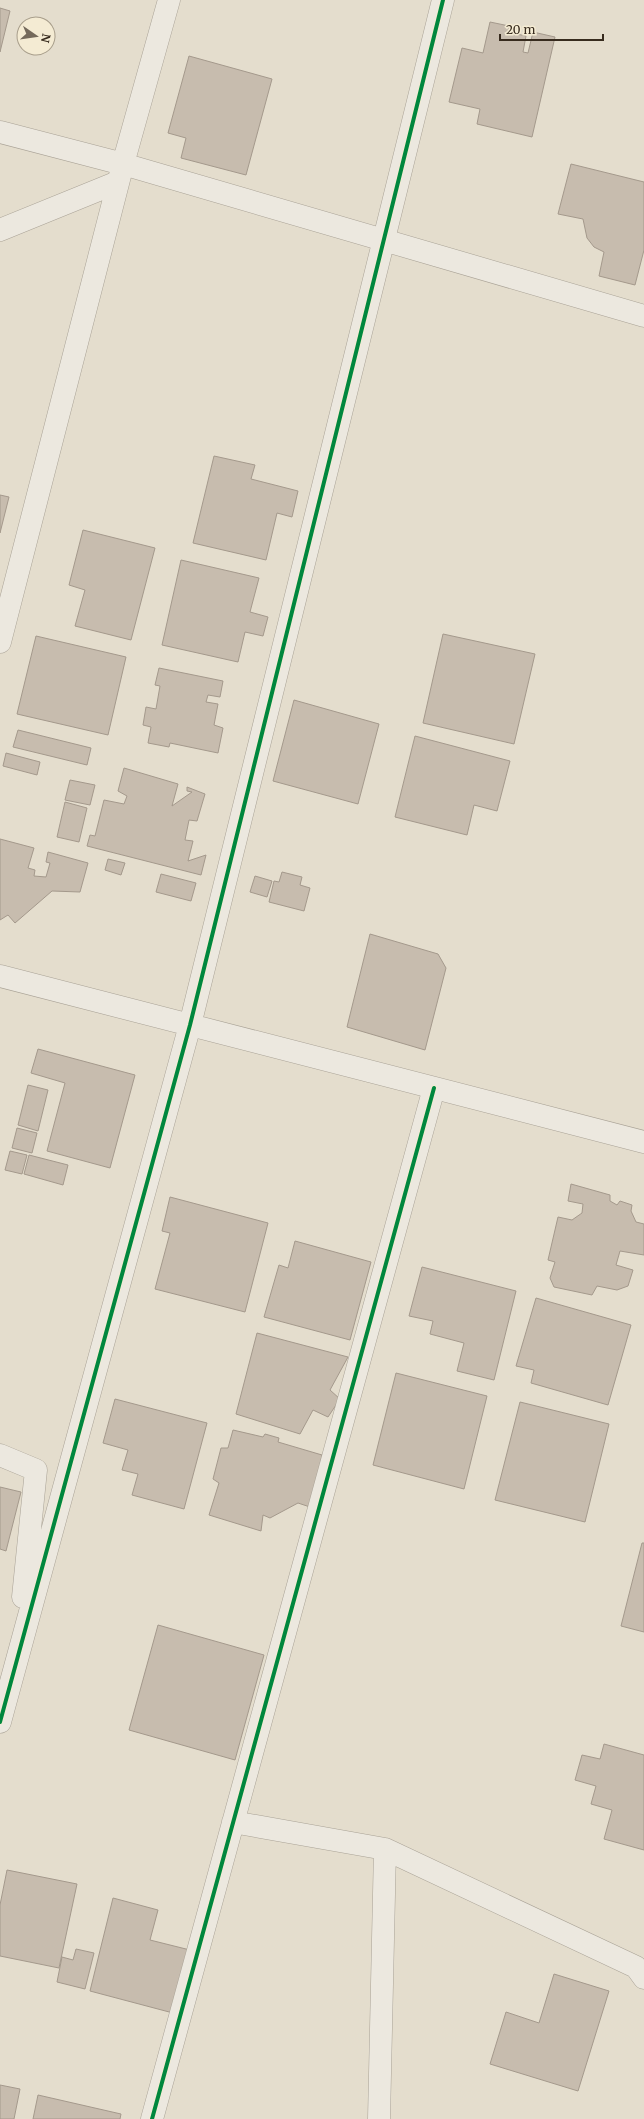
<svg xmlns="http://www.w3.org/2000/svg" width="644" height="2119" font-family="Merriweather,serif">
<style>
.building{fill:#c7bcae;stroke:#a4998c}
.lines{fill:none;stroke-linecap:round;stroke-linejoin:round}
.minor-casing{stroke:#a9a296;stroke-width:23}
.minor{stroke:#ece8df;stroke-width:22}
.cycleway-casing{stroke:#f4ebd3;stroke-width:6}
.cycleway{stroke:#00873e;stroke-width:4}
</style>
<rect width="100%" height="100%" fill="#e4ddcd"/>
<path class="building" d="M0 8 10 11 0 52Z
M490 22 514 27 512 33 526 36 523 52 528 53 533 32 555 37 532 137 477 124 480 109 449 102 462 48 483 53Z
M189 56 272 79 246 175 181 158 186 138 168 133Z
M571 164 644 182V250L635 285 599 276 604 252 594 247 587 238 583 219 558 214Z
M214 456 255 465 251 479 298 491 292 517 277 513 266 560 193 543Z
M0 495 9 497 0 533Z
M83 530 155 548 131 640 75 626 85 590 69 585Z
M181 560 259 578 250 612 268 617 263 636 245 632 238 662 162 645Z
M443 634 535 654 514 744 423 723Z
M36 636 126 657 108 735 17 714Z
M159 668 223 681 220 697 208 695 206 702 218 704 214 725 223 728 218 753 170 743 169 747 148 743 151 727 143 725 146 707 156 709 160 686 155 685Z
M294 700 379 724 358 804 273 781Z
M18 730 91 748 87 765 13 747Z
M415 736 510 761 497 811 474 805 467 835 395 817Z
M6 753 40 762 37 775 3 766Z
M124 768 178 784 172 806 192 792 187 791V787L205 794 197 821 189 820 185 840 193 841 188 861 206 855 201 875 87 846 90 835 95 836 104 800 124 804 127 796 118 791Z
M70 780 95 785 90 805 65 800Z
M65 802 87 808 79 842 57 837Z
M0 839 34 848 28 868 35 870 34 876 46 877 50 863 46 862 48 852 88 863 80 892 52 891 15 923 8 915 0 920Z
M108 859 125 863 121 875 105 870Z
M282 872 302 877 300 885 310 888 304 911 269 902 274 881 279 882Z
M161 874 196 883 191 901 156 892Z
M255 876 272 881 267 897 250 892Z
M370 934 438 954 446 968 425 1050 347 1027Z
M38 1049 135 1075 110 1168 47 1151 65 1083 31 1073Z
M28 1085 48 1090 38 1131 18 1125Z
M17 1128 37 1133 32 1153 12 1148Z
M10 1151 27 1155 22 1174 5 1170Z
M29 1155 68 1165 63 1185 24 1174Z
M571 1184 610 1195V1201L617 1205 620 1201 632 1205 631 1211 636 1222 644 1224V1255L620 1251 616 1265 633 1270 628 1286 617 1290 597 1286 592 1295 554 1287 550 1278 555 1262 548 1260 558 1217 572 1220 582 1213 583 1204 568 1201Z
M170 1197 268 1223 245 1312 155 1289 170 1233 162 1231Z
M295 1241 371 1262 350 1340 264 1317 279 1265 288 1268Z
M422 1267 516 1291 494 1380 457 1371 464 1343 430 1334 433 1321 409 1316Z
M536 1298 631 1325 608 1405 531 1383 534 1370 516 1366Z
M257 1333 348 1357 330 1390 340 1399 328 1417 313 1410 300 1434 236 1414Z
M396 1373 487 1396 464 1489 373 1465Z
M115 1399 207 1423 184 1509 132 1495 138 1474 122 1470 128 1450 103 1443Z
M520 1402 609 1424 585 1522 495 1500Z
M233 1430 263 1437 265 1434 279 1438 278 1442 322 1455 313 1508 298 1503 270 1518 263 1515 261 1531 209 1515 219 1483 213 1479 221 1448H228Z
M0 1487 21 1492 6 1551 0 1549Z
M642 1543H644V1632L621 1626Z
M158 1625 264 1655 235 1760 129 1730Z
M604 1744 644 1755V1850L604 1839 612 1810 591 1804 596 1786 575 1780 582 1755 600 1759Z
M7 1870 77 1884 59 1968 0 1956V1905Z
M113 1898 158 1910 150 1940 190 1950 173 2013 90 1991Z
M76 1949 94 1953 85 1989 57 1982 62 1957 73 1960Z
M554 1974 609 1991 578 2091 490 2064 506 2012 539 2023Z
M0 2085 20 2089 14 2119H0Z
M38 2095 121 2114 120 2119H33Z"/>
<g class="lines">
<g class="minor-casing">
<path id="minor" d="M0 132 123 164 644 316
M0 230 118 182
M0 642 123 164 169 0
M0 976 644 1142
M0 1455 36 1470 23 1597
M0 1722 190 1025 443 0
M233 1822 385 1849 636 1967 644 1978
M152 2119 434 1088
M379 2119 385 1849"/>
</g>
<use href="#minor" class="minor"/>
<g class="cycleway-casing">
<path id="cycleway" d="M0 1722 190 1025 443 0
M152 2119 434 1088"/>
</g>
<use href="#cycleway" class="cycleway"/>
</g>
<g transform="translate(36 36) rotate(103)"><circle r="19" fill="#f4ebd3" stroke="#a89e8b"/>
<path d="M0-3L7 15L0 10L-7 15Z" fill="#74695b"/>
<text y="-6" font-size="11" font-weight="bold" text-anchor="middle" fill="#372b1e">N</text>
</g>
<path d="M500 34v6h103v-6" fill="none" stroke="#372b1e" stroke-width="2"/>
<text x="506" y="34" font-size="12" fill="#372b1e" stroke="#f4ebd3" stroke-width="3" paint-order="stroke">20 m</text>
</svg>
